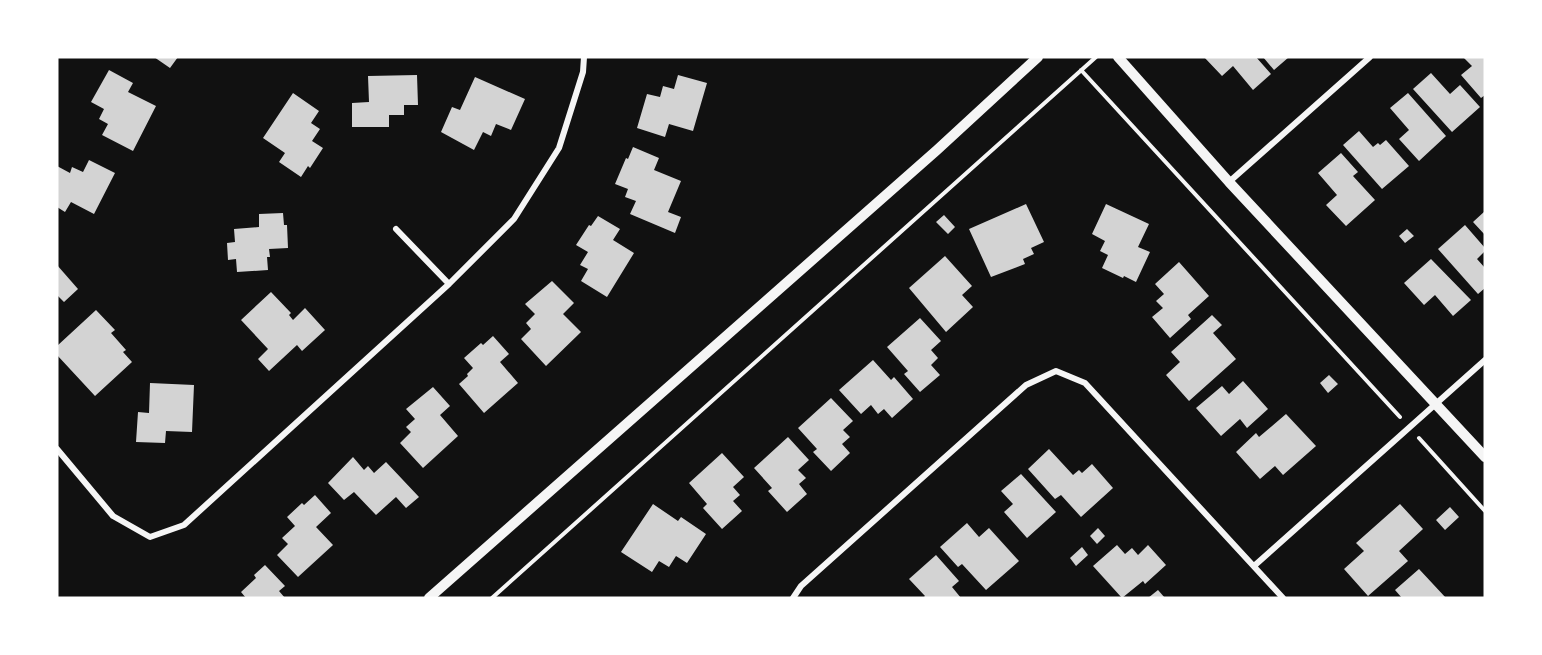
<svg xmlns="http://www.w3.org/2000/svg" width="1542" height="655" font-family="'Sofia Sans Condensed',sans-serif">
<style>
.building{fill:#d3d3d3}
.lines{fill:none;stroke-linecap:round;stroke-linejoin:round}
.path{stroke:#f5f5f5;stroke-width:4}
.minor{stroke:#f5f5f5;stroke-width:6}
.tertiary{stroke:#f5f5f5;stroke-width:10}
</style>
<rect width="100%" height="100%" fill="#111"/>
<path class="building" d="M154 57H178L170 68Z
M1204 57H1256L1271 74 1253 90 1233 66 1222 76Z
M1263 57H1289L1274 70Z
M1463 57H1485V95L1481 98 1461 75 1472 66Z
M109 70 133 83 128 92 156 106 133 151 102 135 108 124 99 119 104 109 91 102Z
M1431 73 1450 94 1460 85 1480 107 1452 132 1413 89Z
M417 75 418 105H404V115H389V127H352V103L369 102 368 76Z
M678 75 707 83 693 131 669 124 665 137 637 128 647 94 660 97 663 86 674 89Z
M475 77 525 99 511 130 496 124 491 136 483 132 474 150 441 132 452 107 460 110Z
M293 93 319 111 311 123 320 129 312 141 323 148 310 168 308 166 301 177 279 162 285 153 263 138Z
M1408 93 1446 136 1419 161 1399 139 1409 130 1390 108Z
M1359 131 1373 147 1378 143 1380 145 1386 140 1409 166 1382 189 1343 145Z
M633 147 659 158 654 170 681 181 668 212 681 217 675 233 630 214 636 201 625 197 628 189 615 184 626 158 628 159Z
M1341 153 1358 172 1353 176 1375 200 1346 226 1326 205 1337 195 1318 173Z
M89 160 115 173 94 214 71 202 65 212 57 207V166L70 173 72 167 83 172Z
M1026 204 1044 242 1031 248 1034 254 1023 259 1025 264 991 277 969 229Z
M1106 204 1149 224 1138 247 1150 252 1136 282 1124 276 1123 278 1102 268 1108 255 1100 251 1105 241 1092 234Z
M1485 211V235L1473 222Z
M283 213 284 225H287L288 248 269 249 270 257H267L268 270 237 272 236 259 228 260 227 243 235 242 234 229 259 227V214Z
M944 215 955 227 948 234 936 222Z
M598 216 620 229 613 240 634 253 607 297 581 281 588 269 580 265 588 252 576 245 589 225 591 226Z
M1465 225 1485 248V251L1477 259 1485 268V288L1478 294 1438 249Z
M1407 229 1414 236 1405 243 1399 236Z
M945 256 972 286 962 295 973 307 946 332 909 288Z
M1431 259 1471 300 1453 316 1435 295 1424 305 1404 283Z
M1179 262 1209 296 1188 315 1191 319 1170 338 1152 317 1163 308 1156 301 1164 294 1155 284Z
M57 265 78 289 64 302 57 295Z
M552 281 574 303 563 314 581 332 546 366 521 339 531 329 526 323 535 314 525 304Z
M271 292 291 313 289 315 293 320 305 308 325 330 302 351 297 345 269 371 258 359 268 349 241 320Z
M96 310 115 330 111 333 126 350 123 352 132 362 95 396 57 355V346Z
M1212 315 1222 325 1213 333 1236 359 1189 401 1166 375 1180 362 1171 352Z
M920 318 941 341 931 350 938 358 931 365 940 375 920 392 904 374 908 371 887 347Z
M493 336 509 354 500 362 518 383 484 413 459 384 468 376 467 374 473 368 464 358 481 343 483 345Z
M873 360 891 380 894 377 913 399 892 418 884 409 878 414 871 405 861 414 839 390Z
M1329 375 1338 384 1328 393 1320 383Z
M1243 381 1268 409 1247 428 1240 419 1221 436 1196 408 1222 386 1229 394Z
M150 383 194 385 192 432 166 431 165 443 136 442 138 412 149 413Z
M433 387 450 406 440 415 458 436 423 468 400 443 411 432 406 427 415 419 406 409Z
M831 398 853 421 843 430 850 437 842 444 850 453 831 471 813 452 817 449 798 428Z
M1286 414 1316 446 1283 475 1275 466 1260 479 1236 452 1256 433 1259 437Z
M788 437 809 460 798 470 806 478 799 484 807 494 787 512 768 491 772 488 754 468Z
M1049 449 1073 475 1079 470 1082 473 1092 464 1113 488 1081 517 1061 495 1055 499 1028 469Z
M722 453 744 477 733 487 740 495 733 501 742 511 722 529 703 508 707 504 689 483Z
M353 457 364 470 368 466 374 473 386 462 419 497 406 508 396 497 376 515 354 492 344 500 328 483Z
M1021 474 1056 512 1027 538 1004 512 1013 504 1001 491Z
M315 495 331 513 316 527 333 545 298 577 277 555 288 544 282 538 295 526 287 517 302 503 304 505Z
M653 504 678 521 681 517 706 534 687 563 676 556 669 567 659 561 652 572 621 552Z
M1400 504 1423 529 1399 551 1408 561 1368 596 1344 569 1364 551 1356 543Z
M1450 507 1459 517 1445 530 1436 520Z
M967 523 979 537 989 528 1019 561 986 590 962 564 958 567 940 547Z
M1098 528 1105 536 1097 544 1090 536Z
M1117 545 1125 554 1132 548 1138 555 1148 545 1166 565 1145 584 1143 581 1122 598 1093 566Z
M1082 547 1088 555 1076 566 1070 558Z
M936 555 959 581 952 587 961 598H923L925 596 909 579Z
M265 565 285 586 279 591 285 598H246L241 592 256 578 254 575Z
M1419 569 1446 598H1402L1395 590Z
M1158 590 1165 598H1148Z"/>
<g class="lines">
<path class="path" d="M1081 70 1400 417
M1419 438 1485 511
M492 598 1096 57"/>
<path class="minor" d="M1229 182 1370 57
M396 229 449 284
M57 449 113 516 150 537 184 525 449 284 514 219 559 148 583 72 584 57
M1254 566 1485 360
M793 598 801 586 1026 385 1056 371 1085 383 1283 598"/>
<path class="tertiary" d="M1118 57 1229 182 1485 457
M429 598 937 150 1038 57"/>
</g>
<rect width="1542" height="655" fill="none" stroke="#ffffff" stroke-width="117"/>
</svg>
